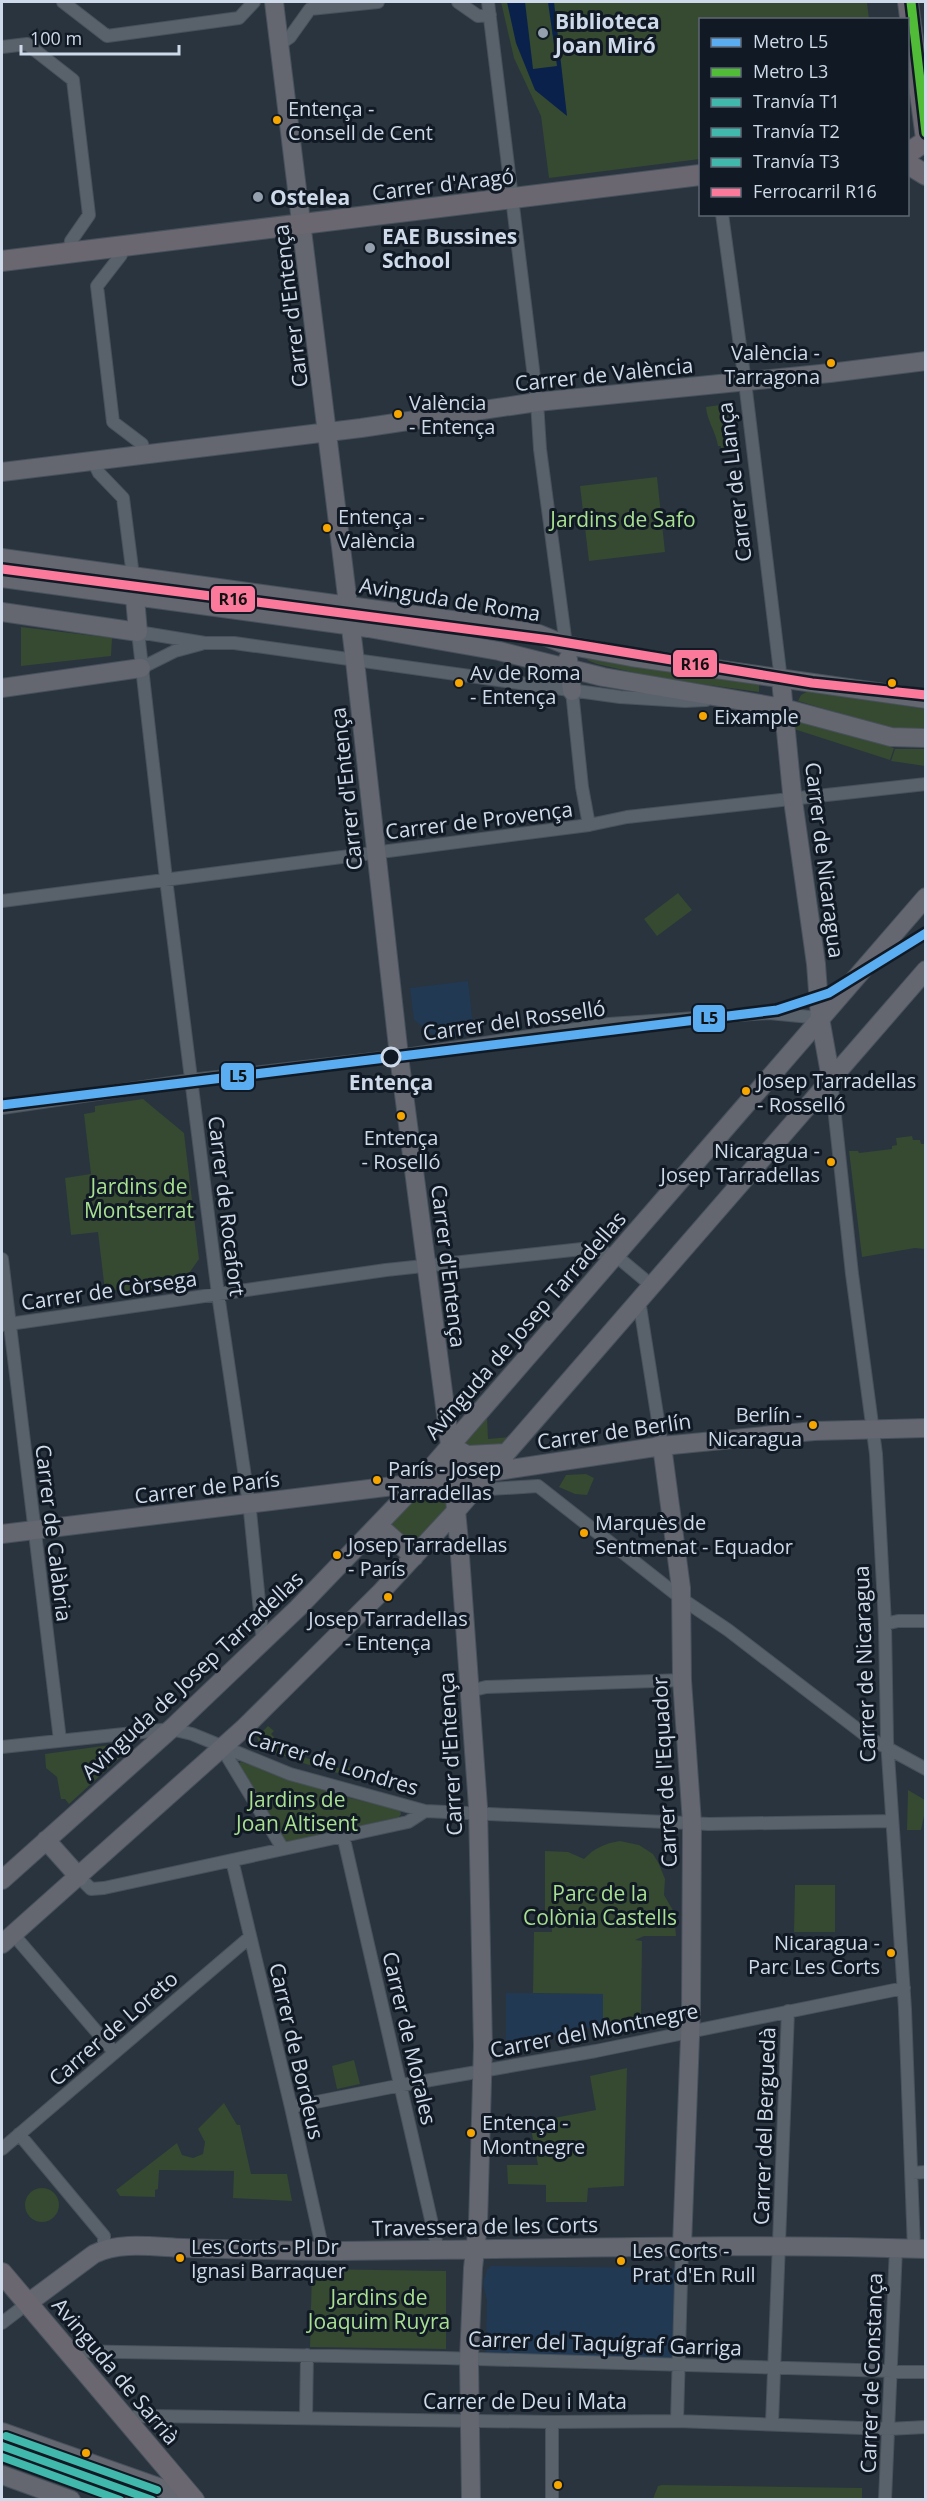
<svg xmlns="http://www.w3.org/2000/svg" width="927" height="2501" font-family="'Open Sans',sans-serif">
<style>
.built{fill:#223953}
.green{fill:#364931}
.water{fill:#0a214c}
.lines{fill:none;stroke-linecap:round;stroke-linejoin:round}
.street-casing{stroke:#47515b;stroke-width:14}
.secondary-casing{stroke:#47515b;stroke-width:20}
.primary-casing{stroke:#47515b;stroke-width:22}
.street{stroke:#59626b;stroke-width:12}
.secondary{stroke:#646670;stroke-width:18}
.primary{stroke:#6a6770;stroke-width:20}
.rail-1-casing{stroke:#111a24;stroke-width:14}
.rail-1{stroke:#fb7a9c;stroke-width:9}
.tram-1-casing{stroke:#111a24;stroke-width:12}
.tram-2-casing{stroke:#111a24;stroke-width:12}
.tram-3-casing{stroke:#111a24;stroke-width:12}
.tram-1{stroke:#40b8ab;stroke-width:8}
.tram-2{stroke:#40b8ab;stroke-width:8}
.tram-3{stroke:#40b8ab;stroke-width:8}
.metro-1-casing{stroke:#111a24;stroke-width:14}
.metro-2-casing{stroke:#111a24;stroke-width:14}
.metro-1{stroke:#5aadf0;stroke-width:9}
.metro-2{stroke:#50bc37;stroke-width:9}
.poi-dot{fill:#94a0ae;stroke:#111a24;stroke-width:2}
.bus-dot{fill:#f7a600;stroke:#111a24;stroke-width:2}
.stop-dot{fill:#111a24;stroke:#cedae9;stroke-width:3}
.labels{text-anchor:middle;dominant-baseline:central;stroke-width:6;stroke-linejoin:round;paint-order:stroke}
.bus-label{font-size:20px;fill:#cedae9;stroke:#111a24;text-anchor:start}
.poi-label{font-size:21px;font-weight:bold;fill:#cedae9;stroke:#111a24;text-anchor:start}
.street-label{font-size:21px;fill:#cedae9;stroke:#111a24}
.park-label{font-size:21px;fill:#a8df90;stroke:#111a24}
.stop-label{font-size:21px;font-weight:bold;fill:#cedae9;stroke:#111a24}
.line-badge{stroke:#111a24;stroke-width:2}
.pale-badge-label{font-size:16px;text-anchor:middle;font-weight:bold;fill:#111}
</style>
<rect width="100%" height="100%" fill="#29343f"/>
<path class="built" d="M468 981 474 1034 439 1039 414 1020 410 988Z
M506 1993 603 1994V2025L506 2045Z
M491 2266 677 2268 675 2358 486 2353 487 2300 483 2283 487 2270Z"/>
<path class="green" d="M501 2H867L869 19 700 20V159L549 178 541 116 514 58Z
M727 404 732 452 721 454V446H718C716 432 707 421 706 407Z
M657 477 665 552 589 561 580 486Z
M21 627 112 638 111 656 21 666Z
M588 658 759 685V692L658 678 597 664 587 660Z
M808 691 925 709V731L893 729 798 701 801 695Z
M794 717 894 748 890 760 794 729Z
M895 749H925V766L891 761Z
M678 893 692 910 657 936 644 919Z
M143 1099 184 1133 199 1259 180 1286 125 1295 124 1289 105 1291 98 1232 71 1235 65 1178 91 1174 84 1114 95 1112V1106Z
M912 1136 913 1140H920L921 1144H925V1249L915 1248 862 1257 849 1151H858L859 1153 892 1149V1146L897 1145 896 1138Z
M487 1416 488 1439 510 1437 500 1449 466 1450 465 1442Z
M586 1474 594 1478 587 1495 575 1494 559 1487 566 1475Z
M442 1489 447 1492 449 1506 412 1546 391 1525 392 1523 421 1493Z
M268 1726 274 1731 271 1734 282 1745 284 1744 291 1749 300 1753 301 1756 315 1761 316 1758 323 1760V1763L341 1769 343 1766 353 1768 352 1772 366 1776 369 1773 393 1780 391 1788 306 1764 260 1747 257 1737Z
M117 1744 123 1747 125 1753 69 1804 65 1799H61L57 1777 46 1768 45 1754Z
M241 1762 350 1798 400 1810 401 1814 399 1817 284 1843 238 1764Z
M908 1790 925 1800V1811L921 1830H907Z
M620 1841 639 1845 653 1854 659 1864 665 1879 664 1895 674 1912 676 1936H644L635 1940 642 1941 641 2017 603 2025V1994L533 1993 534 1932H552L551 1914 545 1913V1851L568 1852 584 1859C594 1848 606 1843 620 1841Z
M795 1885H835V1932H794Z
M354 2060 360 2084 337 2089 332 2066Z
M627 2068 624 2186 588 2188 587 2202H546V2185L508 2184 507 2165H538L530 2124 528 2123 596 2110 590 2076Z
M224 2103 237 2125H240L251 2174H287L292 2201 233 2198 234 2171 159 2170 158 2189 155 2190V2197L120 2196 116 2190 177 2143 182 2155 193 2158 203 2154 205 2142 198 2129Z
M25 2205a17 17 0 1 1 34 0a17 17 0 1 1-34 0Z
M312 2269 446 2271V2349L310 2347Z
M2 2441 132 2487 128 2499H117L2 2459Z
M662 2485 862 2488V2499H653L658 2486Z"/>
<path class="water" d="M507 2H525L533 69 557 66 548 2H554L567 116 535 90 516 43Z"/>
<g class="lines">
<g class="street-casing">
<path id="street" d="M63 2 107 36 239 18 254 2
M458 2 478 16 490 15
M488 2 537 402 540 449 566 645
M280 44 290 37 310 9 378 2
M2 47 27 44 73 80 89 215 71 241 69 253
M722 214 745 382 781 680
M120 247 121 255 97 286 113 422 142 444 145 454
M93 461 99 473 123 498 133 576
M141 668 175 651 201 644
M572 691 582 787 589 825
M2 901 589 825 627 817 926 784
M831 1079 852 1274 876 1454 885 1624 887 1740 905 2009 914 2249
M2 1108 191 1080 399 1056 609 1024 769 1013 820 1018
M2 1259 60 1740
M639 1300 662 1446
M2 1325 386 1270 582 1249 615 1255 651 1285
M453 1478 474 1490 538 1486 682 1599 728 1630 869 1738 926 1769
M885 1624 898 1621H926
M263 1642 250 1511 218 1294 166 879 138 632 205 643H234L620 697 685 701 706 700
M470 1691 486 1687 682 1680
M2 1747 171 1729 192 1734 290 1774 425 1811 709 1824 892 1821
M222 1748 283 1849
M343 1835 438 2250
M232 1860 291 2107 323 2251
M79 1877 91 1889 104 1888 408 1822 425 1811
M13 1934 114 2052
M291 2107 402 2085 596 2051 904 1988
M19 2134 104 2236V2249
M2 2149 250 1937
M912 2173 926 2172
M2 2323 28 2303
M67 2351 445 2358 926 2372
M306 2417 307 2355
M124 2418 148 2416 552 2422 677 2421 888 2429 926 2427
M677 2421 682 2246
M552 2422V2500
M772 2423 788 2011
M885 2500 896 2248"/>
</g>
<g class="secondary-casing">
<path id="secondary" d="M274 2 355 661 399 1056 450 1445 459 1542 478 1807 483 2046 478 2225 473 2268 469 2359 471 2500
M2 472 361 428 537 402 830 373 926 361
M2 558 466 622 539 634 566 645 631 657 926 699
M2 578 368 628 499 651 603 677 783 708 891 737 926 738
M2 612 138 632 134 587
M568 659 572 691
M781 680 792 793 816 964 820 1018 831 1079
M2 688 141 668
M450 1445 467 1455 505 1453
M662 1446 681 1588 682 1680 692 1823 691 2011 682 2246
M378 1525 414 1557
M2 1534 418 1483 662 1446 814 1431 926 1428
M46 1840 79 1877
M2 1880 171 1729 298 1608 418 1483 926 897
M2 1944 244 1728 380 1593 456 1511 926 970
M28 2303 94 2254C120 2241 155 2247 183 2248 230 2249 277 2251 323 2251 524 2250 725 2242 926 2249
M2 2432 195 2500
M2 2475 71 2500"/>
</g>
<g class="primary-casing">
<path id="primary" d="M908 2 926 139
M908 153 926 141
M908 164 926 175
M2 261 700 175
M2 2273 194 2500"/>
</g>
<use href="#street" class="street"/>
<use href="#secondary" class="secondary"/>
<use href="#primary" class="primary"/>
<g class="rail-1-casing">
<path id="rail-1" d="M2 569 550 640 812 683 926 695"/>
</g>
<use href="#rail-1" class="rail-1"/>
<g class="tram-1-casing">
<path id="tram-1" d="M2 2446 152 2500"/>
</g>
<g class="tram-2-casing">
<path id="tram-2" d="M2 2457 120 2500"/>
</g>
<g class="tram-3-casing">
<path id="tram-3" d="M6 2436 157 2490"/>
</g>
<use href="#tram-1" class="tram-1"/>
<use href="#tram-2" class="tram-2"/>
<use href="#tram-3" class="tram-3"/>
<g class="metro-1-casing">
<path id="metro-1" d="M2 1105 777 1010 829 993 926 933"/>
</g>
<g class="metro-2-casing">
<path id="metro-2" d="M911 2 926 133"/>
</g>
<use href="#metro-1" class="metro-1"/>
<use href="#metro-2" class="metro-2"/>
</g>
<g class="poi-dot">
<circle cx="543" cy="33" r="6"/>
<circle cx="258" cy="197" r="6"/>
<circle cx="370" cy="248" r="6"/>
</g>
<g class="bus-dot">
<circle cx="277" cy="120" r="5"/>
<circle cx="831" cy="363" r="5"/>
<circle cx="398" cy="414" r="5"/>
<circle cx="327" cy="528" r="5"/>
<circle cx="459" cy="683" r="5"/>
<circle cx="892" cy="683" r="5"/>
<circle cx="703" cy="716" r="5"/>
<circle cx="746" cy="1091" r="5"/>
<circle cx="401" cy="1116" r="5"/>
<circle cx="831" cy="1162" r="5"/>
<circle cx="813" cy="1425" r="5"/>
<circle cx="377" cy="1480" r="5"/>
<circle cx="584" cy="1533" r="5"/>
<circle cx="337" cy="1555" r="5"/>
<circle cx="388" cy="1597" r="5"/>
<circle cx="891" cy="1953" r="5"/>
<circle cx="471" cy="2133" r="5"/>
<circle cx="180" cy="2258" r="5"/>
<circle cx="621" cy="2261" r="5"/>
<circle cx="86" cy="2453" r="5"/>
<circle cx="558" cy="2485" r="5"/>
</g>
<circle class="stop-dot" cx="391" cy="1057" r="9"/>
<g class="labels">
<g class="bus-label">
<text x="288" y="108">Entença -<tspan x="288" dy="24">Consell de Cent</tspan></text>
<text x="820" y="352" text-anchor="end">València -<tspan x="820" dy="24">Tarragona</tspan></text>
<text x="409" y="402">València<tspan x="409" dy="24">- Entença</tspan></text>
<text x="338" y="516">Entença -<tspan x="338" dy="24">València</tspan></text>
<text x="470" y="672">Av de Roma<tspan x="470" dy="24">- Entença</tspan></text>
<text x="714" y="716">Eixample</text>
<text x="757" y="1080">Josep Tarradellas<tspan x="757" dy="24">- Rosselló</tspan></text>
<text x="401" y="1137" text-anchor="middle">Entença<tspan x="401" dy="24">- Roselló</tspan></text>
<text x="820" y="1150" text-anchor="end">Nicaragua -<tspan x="820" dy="24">Josep Tarradellas</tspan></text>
<text x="802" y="1414" text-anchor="end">Berlín -<tspan x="802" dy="24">Nicaragua</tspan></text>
<text x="388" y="1468">París - Josep<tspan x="388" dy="24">Tarradellas</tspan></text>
<text x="595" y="1522">Marquès de<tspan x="595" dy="24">Sentmenat - Equador</tspan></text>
<text x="348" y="1544">Josep Tarradellas<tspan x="348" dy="24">- París</tspan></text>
<text x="388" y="1618" text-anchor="middle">Josep Tarradellas<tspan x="388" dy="24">- Entença</tspan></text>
<text x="880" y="1942" text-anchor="end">Nicaragua -<tspan x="880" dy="24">Parc Les Corts</tspan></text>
<text x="482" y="2122">Entença -<tspan x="482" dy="24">Montnegre</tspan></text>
<text x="191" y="2246">Les Corts - Pl Dr<tspan x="191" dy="24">Ignasi Barraquer</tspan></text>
<text x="632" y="2250">Les Corts -<tspan x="632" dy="24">Prat d'En Rull</tspan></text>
</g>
<g class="poi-label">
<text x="555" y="21">Biblioteca<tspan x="555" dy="24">Joan Miró</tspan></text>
<text x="270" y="197">Ostelea</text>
<text x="382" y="236">EAE Bussines<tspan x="382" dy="24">School</tspan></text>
</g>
<g class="street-label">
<text transform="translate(443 184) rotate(-7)">Carrer d'Aragó</text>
<text transform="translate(290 306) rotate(-97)">Carrer d'Entença</text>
<text transform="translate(604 374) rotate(-6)">Carrer de València</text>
<text transform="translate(734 482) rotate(-97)">Carrer de Llança</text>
<text transform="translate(450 599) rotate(9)">Avinguda de Roma</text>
<text transform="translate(346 789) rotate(-96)">Carrer d'Entença</text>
<text transform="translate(479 820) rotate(-7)">Carrer de Provença</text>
<text transform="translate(825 860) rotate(83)">Carrer de Nicaragua</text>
<text transform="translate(514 1020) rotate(-8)">Carrer del Rosselló</text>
<text transform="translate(227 1206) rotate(83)">Carrer de Rocafort</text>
<text transform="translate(449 1266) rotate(83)">Carrer d'Entença</text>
<text transform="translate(109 1290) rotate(-8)">Carrer de Còrsega</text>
<text transform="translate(525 1325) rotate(-49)">Avinguda de Josep Tarradellas</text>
<text transform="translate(614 1431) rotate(-8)">Carrer de Berlín</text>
<text transform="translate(207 1487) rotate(-7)">Carrer de París</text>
<text transform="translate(54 1533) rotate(83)">Carrer de Calàbria</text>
<text transform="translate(864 1664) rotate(-92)">Carrer de Nicaragua</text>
<text transform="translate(192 1675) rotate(-43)">Avinguda de Josep Tarradellas</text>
<text transform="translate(450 1754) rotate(-93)">Carrer d'Entença</text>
<text transform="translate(333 1762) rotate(17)">Carrer de Londres</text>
<text transform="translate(664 1772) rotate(-93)">Carrer de l'Equador</text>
<text transform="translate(113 2028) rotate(-41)">Carrer de Loreto</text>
<text transform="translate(594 2030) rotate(-11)">Carrer del Montnegre</text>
<text transform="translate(410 2038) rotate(77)">Carrer de Morales</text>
<text transform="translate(297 2051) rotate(77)">Carrer de Bordeus</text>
<text transform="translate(764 2126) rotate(-88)">Carrer del Berguedà</text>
<text transform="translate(485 2226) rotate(-1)">Travessera de les Corts</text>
<text transform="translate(605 2343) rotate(2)">Carrer del Taquígraf Garriga</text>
<text transform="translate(116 2371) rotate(50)">Avinguda de Sarrià</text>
<text transform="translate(871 2373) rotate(-88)">Carrer de Constança</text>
<text x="525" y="2401">Carrer de Deu i Mata</text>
</g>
<g class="park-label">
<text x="623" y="519">Jardins de Safo</text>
<text x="139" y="1186">Jardins de<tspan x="139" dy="24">Montserrat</tspan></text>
<text x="297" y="1799">Jardins de<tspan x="297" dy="24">Joan Altisent</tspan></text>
<text x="600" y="1893">Parc de la<tspan x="600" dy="24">Colònia Castells</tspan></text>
<text x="379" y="2297">Jardins de<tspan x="379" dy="24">Joaquim Ruyra</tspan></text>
</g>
<g class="stop-label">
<text x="391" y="1082">Entença</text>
</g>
</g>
<g class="line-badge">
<rect x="210" y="585" width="46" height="28" rx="6" fill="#fb7a9c"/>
<rect x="672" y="649" width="46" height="29" rx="6" fill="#fb7a9c"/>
<rect x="692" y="1004" width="34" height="29" rx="6" fill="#5aadf0"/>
<rect x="220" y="1062" width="35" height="29" rx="6" fill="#5aadf0"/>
</g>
<g class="pale-badge-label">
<text x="233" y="605">R16</text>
<text x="695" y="670">R16</text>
<text x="709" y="1024">L5</text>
<text x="238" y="1082">L5</text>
</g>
<rect width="927" height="2501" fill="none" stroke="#cedae9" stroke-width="6"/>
<rect x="699" y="18" width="210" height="198" fill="#111a24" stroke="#5d6773" stroke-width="1.5"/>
<rect x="711" y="38" width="30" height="9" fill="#5aadf0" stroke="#5d6773" stroke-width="1.5"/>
<text x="753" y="48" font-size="18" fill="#cedae9">Metro L5</text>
<rect x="711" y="68" width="30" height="9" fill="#50bc37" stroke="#5d6773" stroke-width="1.5"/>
<text x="753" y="78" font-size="18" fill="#cedae9">Metro L3</text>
<rect x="711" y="98" width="30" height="9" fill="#40b8ab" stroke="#5d6773" stroke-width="1.5"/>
<text x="753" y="108" font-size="18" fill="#cedae9">Tranvía T1</text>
<rect x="711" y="128" width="30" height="9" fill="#40b8ab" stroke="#5d6773" stroke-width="1.5"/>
<text x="753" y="138" font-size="18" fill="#cedae9">Tranvía T2</text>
<rect x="711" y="158" width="30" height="9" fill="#40b8ab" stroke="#5d6773" stroke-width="1.5"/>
<text x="753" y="168" font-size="18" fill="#cedae9">Tranvía T3</text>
<rect x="711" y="188" width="30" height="9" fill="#fb7a9c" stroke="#5d6773" stroke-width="1.5"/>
<text x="753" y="198" font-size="18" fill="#cedae9">Ferrocarril R16</text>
<path d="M21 45v9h158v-9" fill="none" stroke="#cedae9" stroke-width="3"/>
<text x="30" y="45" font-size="18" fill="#cedae9" stroke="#111a24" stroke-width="4.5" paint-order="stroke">100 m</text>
</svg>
